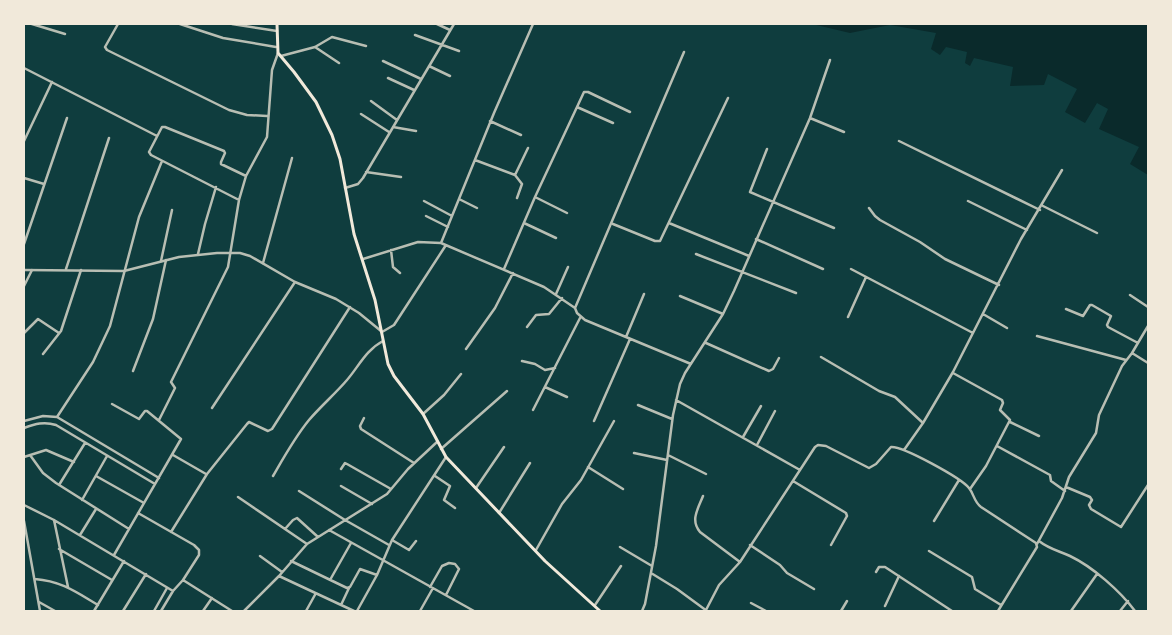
<svg xmlns="http://www.w3.org/2000/svg" width="1172" height="635" font-family="'Titillium Web',sans-serif">
<style>
.water{fill:#0a2a2b}
.lines{fill:none;stroke-linecap:round;stroke-linejoin:round}
.minor{stroke:#b8beb3;stroke-width:2.5}
.tertiary{stroke:#b8beb3;stroke-width:2.5}
.secondary{stroke:#f1e9da;stroke-width:3}
</style>
<rect width="100%" height="100%" fill="#0f3d3e"/>
<path class="water" d="M812 24H1148V175L1130 164 1139 147 1099 129 1108 109 1097 103 1085 123 1065 112 1077 89 1048 74 1044 85 1010 86 1013 67 974 58 970 66 965 63 967 52 946 47 940 55 931 49 936 33 890 25 850 33Z"/>
<g class="lines">
<path class="minor" d="M32 24 65 34
M118 24 105 47 107 50 229 110 247 115 267 116
M180 24 223 38 276 47
M232 24 277 31
M437 24 450 30
M415 35 459 51
M315 47 339 63
M684 52 575 308 577 313 585 320 691 364
M281 56 315 47 332 37 366 46
M383 61 421 79
M429 66 450 76
M24 68 157 136
M388 78 414 90
M371 101 397 120
M577 107 613 123
M361 114 389 132
M810 118 844 132
M490 121 521 135
M393 127 416 131
M24 141 52 82
M899 141 1040 210
M767 149 750 192 834 228
M475 160 515 175 528 148
M366 172 401 177
M515 175 522 184 517 198
M24 178 44 184
M345 188 358 184 363 178 454 24
M535 197 567 213
M459 199 477 208
M239 200 151 155 149 152 162 127H165L224 151 225 153 221 162V164L246 176
M424 201 452 216
M968 201 1027 230
M1043 206 1097 233
M869 208 875 216 880 220 920 242 945 259 999 285
M426 216 448 227
M524 223 556 238
M669 223 749 256
M613 224 655 241H660L728 98
M756 239 823 269
M441 243 494 113 533 24
M24 244 67 118
M391 250 393 267 400 273
M198 254 205 224 216 187
M696 254 796 293
M363 259 418 242 441 243 544 287 575 308
M161 261 172 210
M263 263 292 158
M66 269 109 138
M504 269 535 197 584 92H588L630 112
M851 269 973 333
M24 286 32 270
M556 294 568 267
M1130 295 1148 307
M680 296 723 314
M1066 309 1083 316 1090 305H1092L1111 316 1107 325 1108 327 1138 343
M983 314 1007 328
M848 317 866 277
M527 327 536 315 549 314 562 298
M382 332 394 325 446 245
M24 333 38 319 59 333
M1037 336 1126 360
M626 337 644 294
M706 343 769 371 773 369 779 358
M466 349 495 308 513 273
M1132 353 1148 363
M43 354 61 331 81 270
M821 357 879 391 895 397 923 423
M522 361 535 364 545 370 555 368
M133 371 153 319 166 260
M953 373 1002 400 1003 403 1000 410 1010 420 986 466 970 489
M545 387 567 397
M676 400 800 470
M112 404 139 419 145 411H147L181 439 114 555
M638 405 672 419
M212 408 295 282
M533 410 580 318
M423 414 444 395 461 374
M57 417 93 362 110 326 139 217 162 161
M364 418 360 426 361 429 414 463
M159 420 175 388 171 382 228 267 239 200 246 176 267 137 272 70 278 53
M24 421 43 416 57 417 159 478
M594 421 630 339
M1010 422 1039 436
M24 428C35 424 44 421 56 425L155 484
M743 437 761 406
M757 445 775 411
M997 446 1050 475 1051 481 1065 491
M441 449 507 391
M904 450 923 423 953 372 1021 239 1062 170
M634 453 667 460
M30 455 43 473 56 483 129 529
M173 455 206 474
M668 455 706 474
M24 457 46 450 74 462
M588 467 623 489
M341 469 345 463 347 464 391 489
M96 476 144 503
M273 476C284 457 295 437 309 420 321 406 335 394 347 380 359 366 366 350 383 341
M435 476 450 486 444 500 455 508
M793 481 846 513 847 516 831 545
M59 485 85 443
M341 486 372 504
M1066 487 1090 497 1092 500 1089 505 1091 509 1121 527 1148 485
M476 488 504 447
M299 491 345 520 389 545
M703 496C698 509 690 520 700 532L740 562
M238 497 307 544
M82 500 107 456
M24 505 54 520 173 591 183 580 199 555V550L194 545 138 513
M499 513 530 463
M54 520 68 587
M24 521 40 611
M934 521 959 480
M285 529 293 520 297 518 318 537
M329 530 474 611
M171 532 207 474 247 424 249 422 268 431 272 429 350 307
M80 535 96 509
M392 540 409 550 416 541
M1039 541C1049 549 1059 551 1070 556 1093 567 1120 591 1135 611
M1037 544 1062 498 1069 477 1096 433 1099 415 1122 366 1132 353 1148 326
M750 545 780 565 787 573 814 589
M620 547 652 566
M59 549 112 580
M536 550 562 504 581 480 614 421
M929 551 972 577 975 589 1001 605
M260 556 282 572
M291 561 347 588 350 587 360 569 377 575
M876 572 879 567H885L952 611
M651 573 677 589 707 611
M279 576 354 611
M35 579C61 581 76 592 98 605
M183 580 232 611
M330 580 351 543
M430 587 442 566 449 563 455 564 459 569 446 595
M39 602 55 611
M751 603 766 611
M341 605 349 588
M595 605 621 566
M885 606 899 576
M706 610 719 585 740 562 815 447 818 445 826 446 869 468 876 464 891 447C903 446 961 478 969 488 974 494 974 502 981 507L1036 543 1037 547 998 611
M94 611 124 561
M123 611 146 574
M154 611 167 588
M161 611 173 591
M203 611 212 598
M244 611 279 576 307 544 387 494 408 469 437 442
M306 611 316 593
M357 611 377 575 392 540 446 457
M420 611 433 588
M642 611 645 604 656 546 673 415 680 384 685 373 723 314 734 291 810 118 830 60
M841 611 847 601
M1071 611 1097 574
M1120 611 1128 601"/>
<path class="tertiary" d="M24 270 124 271 179 257 217 253H240L250 256 295 282 336 299 359 313 381 331"/>
<path class="secondary" d="M277 24 278 53 294 72 316 102 332 135 340 159 354 234 375 300 388 364 394 376 423 414 446 457 545 561 600 611"/>
</g>
<rect width="1172" height="635" fill="none" stroke="#f1e9da" stroke-width="50"/>
</svg>
